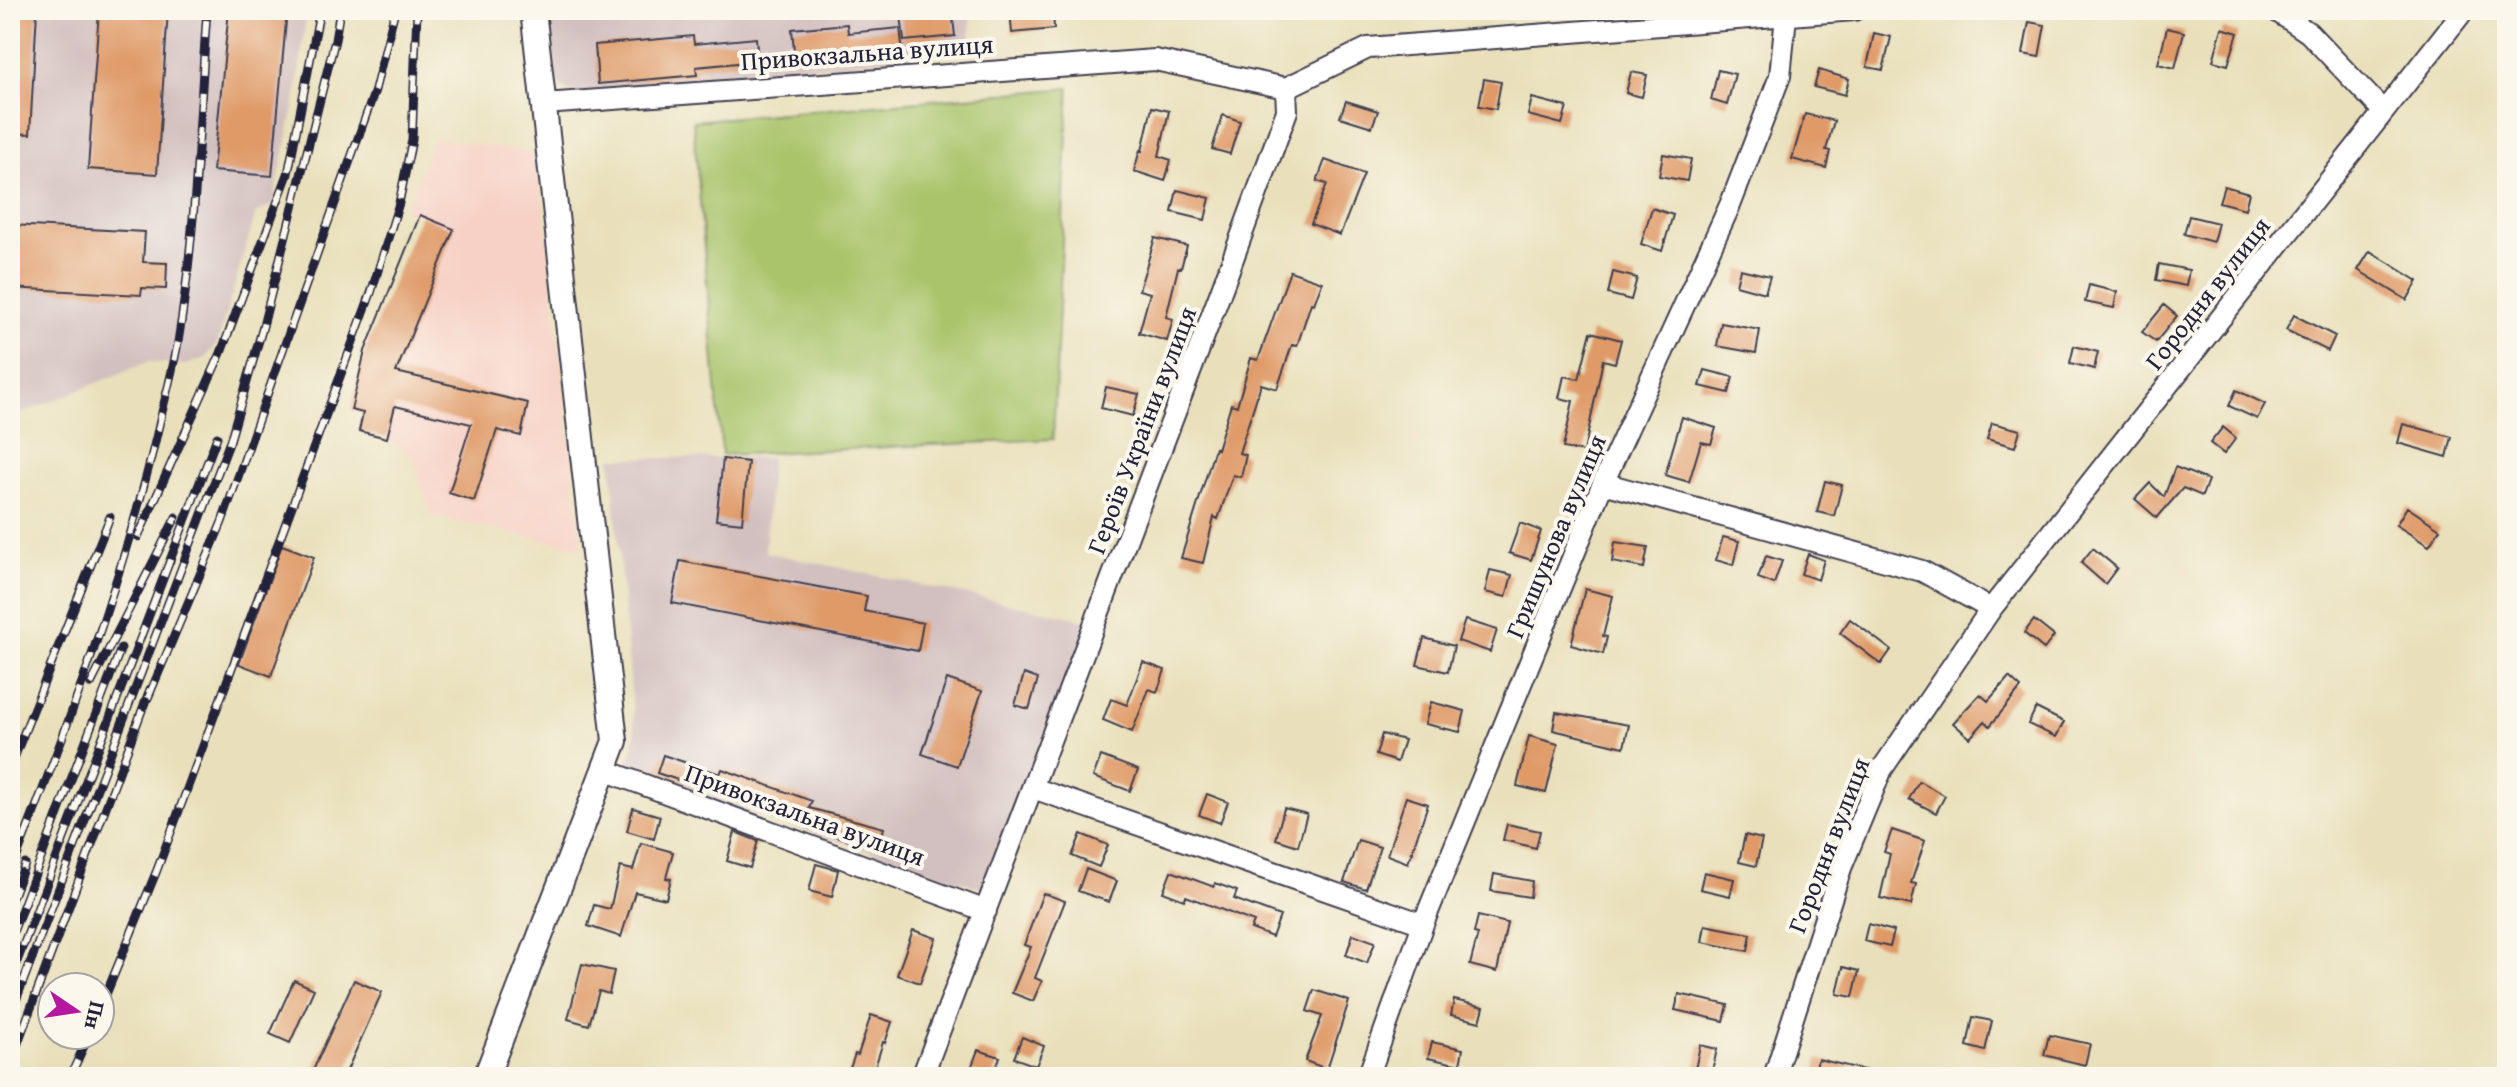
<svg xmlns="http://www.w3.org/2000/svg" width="2517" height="1087" font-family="'Gentium Book Plus',serif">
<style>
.built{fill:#f7d1c6}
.industrial{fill:#d2bfbf}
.green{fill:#a9c46b;stroke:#667353;stroke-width:2}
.building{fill:#df9a68}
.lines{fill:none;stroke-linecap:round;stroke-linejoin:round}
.minor-casing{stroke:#403e4e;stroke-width:24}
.tertiary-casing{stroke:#403e4e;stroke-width:28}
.minor{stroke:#fff;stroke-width:20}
.tertiary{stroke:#fff;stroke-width:24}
.rail-casing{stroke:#22223b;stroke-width:9}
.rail{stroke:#fbf7ec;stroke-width:6;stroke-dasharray:18;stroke-linecap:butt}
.labels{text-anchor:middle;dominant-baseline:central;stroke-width:8;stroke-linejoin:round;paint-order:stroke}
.street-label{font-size:26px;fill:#22223b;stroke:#fbf7ec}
</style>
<rect width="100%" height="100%" fill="#fbf7ec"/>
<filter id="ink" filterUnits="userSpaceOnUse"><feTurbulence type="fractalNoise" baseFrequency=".0125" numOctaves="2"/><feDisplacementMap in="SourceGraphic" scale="16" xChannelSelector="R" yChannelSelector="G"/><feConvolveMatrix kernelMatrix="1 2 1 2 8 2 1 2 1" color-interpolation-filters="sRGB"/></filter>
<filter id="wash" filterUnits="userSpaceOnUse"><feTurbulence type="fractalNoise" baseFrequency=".006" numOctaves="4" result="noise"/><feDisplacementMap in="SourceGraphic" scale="32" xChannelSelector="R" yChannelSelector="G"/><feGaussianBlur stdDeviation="1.8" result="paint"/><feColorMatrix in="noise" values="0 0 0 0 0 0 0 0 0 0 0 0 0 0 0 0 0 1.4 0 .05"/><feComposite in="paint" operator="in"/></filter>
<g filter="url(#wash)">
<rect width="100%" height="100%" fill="#e9e0bb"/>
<path class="built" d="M434 138 537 154 582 548 431 516 413 458 387 438 359 431 362 413 351 410 365 351 420 216 405 211Z"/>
<path class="industrial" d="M10 10H307L295 102 273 204 256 213 217 344 205 358 186 365 148 362 10 418Z
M549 10H970L971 50 573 94 561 87 554 76Z
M611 458H771L765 552 1091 621 985 889 627 772 635 735Z"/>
<path class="green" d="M1069 88 1053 439 722 455 693 121Z"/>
<g id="blocks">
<path class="building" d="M10 10H37L30 134 10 133Z
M99 10H168L157 174 88 169Z
M229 10H287L272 176 213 171Z
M944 10H952L955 36 904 41 901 14Z
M1010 10H1053L1054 29 1012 33Z
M2029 22 2045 25 2039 57 2023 54Z
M847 24 848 33 900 28 903 53 795 61 792 29Z
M2167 28 2184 32 2175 68 2158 64Z
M2222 28 2238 33 2228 65 2213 61Z
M1874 33 1891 37 1883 70 1867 67Z
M693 36 694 44 756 38 758 61 696 67 697 75 598 84 595 45Z
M1718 70 1735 74 1727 105 1711 100Z
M1819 70 1849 79 1845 95 1814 87Z
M1631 72 1647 75 1642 97 1626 93Z
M1484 79 1501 82 1496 109 1479 106Z
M1532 98 1567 107 1562 124 1528 115Z
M1346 101 1378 111 1372 127 1340 117Z
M1152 107 1169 111 1159 156 1171 160 1165 181 1134 171 1140 150 1142 151Z
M1805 114 1834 121 1826 150 1830 151 1826 168 1792 159Z
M1223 115 1240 121 1230 154 1212 149Z
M1663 154 1691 159 1687 181 1659 176Z
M1325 160 1364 174 1340 235 1311 224 1327 184 1317 181Z
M2224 186 2249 193 2245 209 2219 202Z
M1177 190 1210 198 1205 220 1172 212Z
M1652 208 1673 215 1662 251 1641 244Z
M420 215 454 229 396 372 528 403 521 436 497 430 474 501 449 493 471 424 395 406 387 438 359 431 363 413 351 410 365 351Z
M2189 216 2218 223 2213 242 2184 234Z
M10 225 145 232 143 262 167 263 166 289 142 288 141 295 10 288Z
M1155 238 1187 246 1181 268H1178L1166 317 1173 319 1167 341 1139 333 1150 293 1139 290Z
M2370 251 2418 281 2407 300 2358 270Z
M2159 264 2189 270 2186 286 2156 280Z
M1740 269 1770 276 1765 293 1736 285Z
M1290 271 1322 282 1314 304 1311 303 1297 346 1292 345 1277 389 1261 384 1239 453 1246 455 1241 477 1233 475 1218 519 1214 517 1203 563 1181 558 1215 448 1217 449 1231 404 1237 406 1251 358 1258 360Z
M1613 272 1637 278 1631 300 1608 294Z
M2089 285 2117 292 2114 308 2085 302Z
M2164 305 2177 316 2156 342 2142 332Z
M2294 315 2335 336 2328 351 2286 330Z
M1721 323 1760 330 1756 353 1717 346Z
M1591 332 1621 340 1615 363 1603 360 1584 452 1563 448 1573 401 1559 398 1564 376 1579 379Z
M2074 346 2098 352 2094 369 2070 363Z
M1705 370 1733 377 1729 393 1700 386Z
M1106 387 1139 394 1133 416 1101 408Z
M2236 390 2265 404 2257 419 2229 406Z
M1682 417 1716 428 1711 444 1701 442 1689 482 1665 475Z
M1992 423 2020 430 2015 447 1987 439Z
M2403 424 2452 437 2447 457 2398 443Z
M2223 427 2236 438 2224 454 2210 443Z
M723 459 748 462 742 523 716 520Z
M2175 467 2208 480 2202 496 2183 488 2157 518 2135 499 2150 483 2164 497Z
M1825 481 1842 485 1834 516 1817 512Z
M2407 507 2440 529 2429 546 2396 525Z
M1520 523 1541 531 1531 560 1509 553Z
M1723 537 1739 541 1733 565 1716 560Z
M1615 542 1648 547 1644 568 1612 562Z
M282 545 314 557 271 676 239 664Z
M2093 548 2117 568 2105 584 2081 563Z
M1808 554 1824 560 1818 580 1801 574Z
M1766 556 1782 561 1774 584 1758 578Z
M680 561 867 596 864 611 923 623 918 651 672 603Z
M1490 570 1512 575 1506 597 1485 592Z
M1585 589 1613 596 1603 636 1607 637 1603 654 1571 645Z
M1850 619 1891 650 1881 664 1840 633Z
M1465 620 1497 630 1490 652 1458 641Z
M2034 620 2054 636 2044 649 2024 633Z
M1424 638 1454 646 1448 672 1417 665Z
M1143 662 1165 670 1157 692 1149 689 1132 732 1103 720 1111 699 1127 705Z
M1024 674 1038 679 1029 709 1015 705Z
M2009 677 2021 688 1990 726 1985 721 1970 738 1953 723 1980 694 1988 701Z
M947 679 982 691 957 766 922 754Z
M1431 702 1465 711 1460 732 1425 724Z
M2036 708 2064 722 2056 737 2028 724Z
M1556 712 1629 725 1624 747 1553 730Z
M1382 734 1404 740 1397 762 1376 755Z
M1529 736 1558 744 1546 793 1517 786Z
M663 755 720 774 722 769 812 801 809 808 884 828 879 848 808 828 809 824 657 773Z
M1101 756 1138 770 1130 791 1093 777Z
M1919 781 1945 796 1936 813 1909 799Z
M1207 794 1228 802 1220 823 1199 815Z
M1406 797 1428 804 1408 863 1387 855Z
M633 808 660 816 654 839 627 831Z
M1284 808 1307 814 1298 846 1276 839Z
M1507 824 1540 831 1536 848 1503 840Z
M1892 830 1925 841 1911 883 1916 884 1911 905 1880 898 1890 854 1884 852Z
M735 832 758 841 750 868 727 861Z
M1081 834 1108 845 1099 867 1072 856Z
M1745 835 1762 839 1756 866 1739 862Z
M1358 840 1380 847 1366 889 1344 882Z
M641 843 673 852 666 878 671 879 666 899 635 892 621 937 588 926 594 905 610 909 620 867 633 870Z
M816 864 838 870 832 897 809 891Z
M1086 869 1117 881 1109 902 1078 891Z
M1171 871 1214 887 1215 883 1237 891 1234 899 1280 916 1272 937 1251 929 1254 922 1186 896 1184 900 1163 892Z
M1704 872 1734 879 1730 896 1700 889Z
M1494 874 1532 881 1530 897 1491 891Z
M1043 893 1065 901 1035 978 1042 981 1033 1001 1012 993 1031 947 1024 945Z
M1478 916 1507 923 1497 972 1470 965 1478 934 1474 933Z
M1868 924 1894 931 1890 947 1864 941Z
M1705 925 1751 934 1748 951 1702 942Z
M913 930 936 938 920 983 897 975Z
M1353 934 1375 942 1367 963 1346 955Z
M582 964 614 971 609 994 599 991 589 1025 568 1019Z
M1843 967 1859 971 1853 997 1837 994Z
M294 980 314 989 290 1043 270 1034Z
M354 980 382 992 344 1077H310Z
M1314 990 1349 1001 1327 1069 1305 1061 1322 1016 1307 1011Z
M1679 994 1728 1005 1724 1021 1675 1010Z
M1454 1000 1484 1007 1480 1022 1451 1015Z
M871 1015 892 1022 885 1043 883 1042 872 1077H847L855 1054 858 1055Z
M1973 1017 1992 1021 1985 1051 1967 1046Z
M2049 1035 2090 1044 2085 1065 2044 1055Z
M1022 1037 1044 1046 1036 1066 1014 1058Z
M1432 1042 1463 1049 1460 1065 1428 1058Z
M1700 1045 1717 1049 1711 1077 1694 1075Z
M978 1050 1000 1057 993 1077 970 1071Z
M1818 1059 1868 1071 1867 1077H1814Z"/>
</g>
</g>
<g filter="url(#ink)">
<use href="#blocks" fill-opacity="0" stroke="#403e4e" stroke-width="2"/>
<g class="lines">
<g class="minor-casing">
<path id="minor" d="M2275 10 2309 33 2383 111
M544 104 1155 60 1286 88 1368 48 1854 10
M1603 483 1922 571 1991 609
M604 770 986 911
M1033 788 1423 924
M922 1077 1220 294 1287 111 1286 88
M1368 1077 1423 924 1603 483 1731 203 1780 76 1786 16
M1774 1077 1841 868 1882 769 1991 609 2464 10"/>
</g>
<g class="tertiary-casing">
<path id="tertiary" d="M486 1077 615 741 533 10"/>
</g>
<use href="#minor" class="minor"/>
<use href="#tertiary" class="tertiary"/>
<g class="rail-casing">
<path id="rail" d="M138 537 221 353 288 174 320 10
M91 684 176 517
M148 698 222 522 375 90 395 10
M10 768 110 517
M10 874C68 727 123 579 159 425 165 398 173 370 178 342 196 233 199 121 207 10
M10 903 25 864
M10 940 121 648
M10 980 217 437
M100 1009 157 870 371 293 399 203 412 140 417 10
M10 1016 230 441 262 330 335 40 340 10
M10 1064 150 689
M70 1077 89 1035"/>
</g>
<use href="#rail" class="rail"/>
</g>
</g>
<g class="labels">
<g class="street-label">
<text transform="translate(867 52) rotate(-4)">Привокзальна вулиця</text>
<text transform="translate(2207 293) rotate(-52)">Городня вулиця</text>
<text transform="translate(1141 430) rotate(-69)">Героїв України вулиця</text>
<text transform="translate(1555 536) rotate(-67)">Гришунова вулиця</text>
<text transform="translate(805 814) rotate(20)">Привокзальна вулиця</text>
<text transform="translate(1828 845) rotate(-69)">Городня вулиця</text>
</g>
</g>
<rect width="2517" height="1087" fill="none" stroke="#fbf7ec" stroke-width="40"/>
<g transform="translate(76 1011) rotate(103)"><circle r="38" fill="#fbf7ec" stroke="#a4a2a5" stroke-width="2"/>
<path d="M0-6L14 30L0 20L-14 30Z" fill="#b5179e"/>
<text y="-12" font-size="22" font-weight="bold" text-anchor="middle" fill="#22223b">Пн</text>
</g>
</svg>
